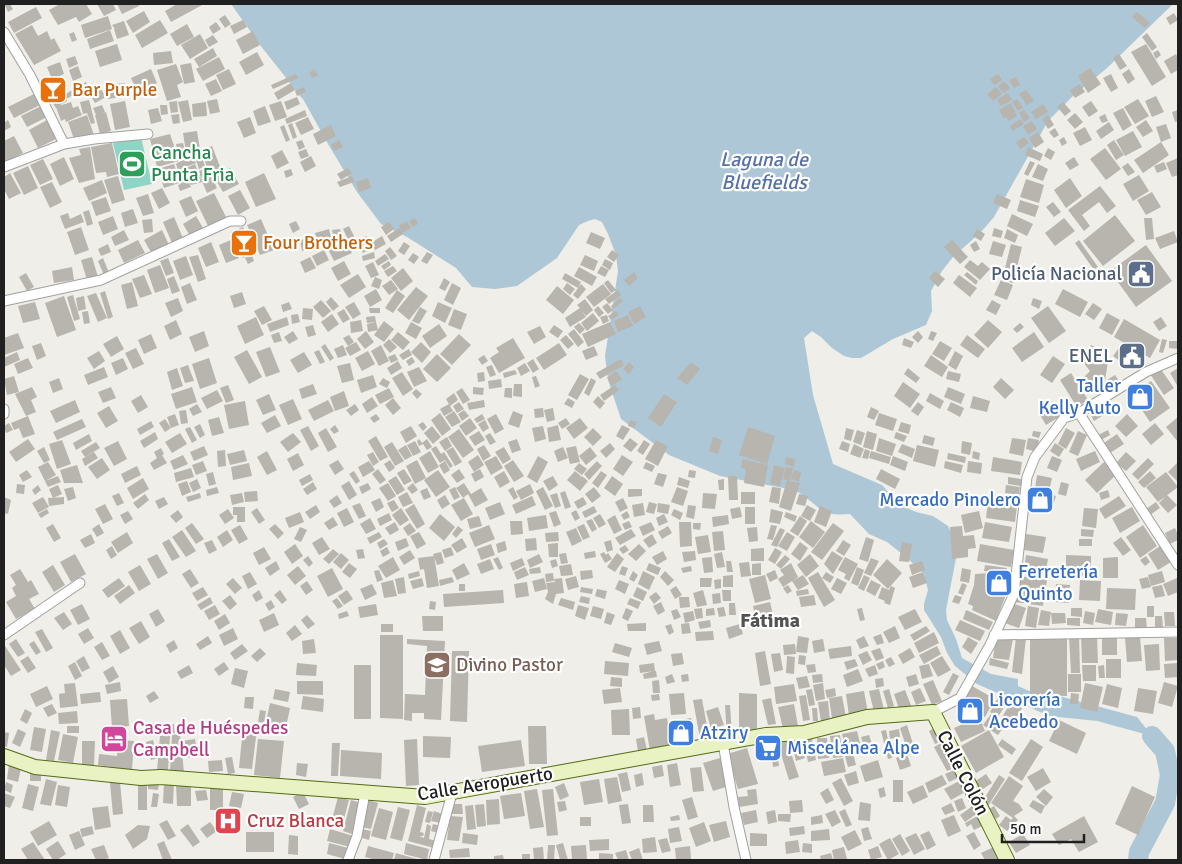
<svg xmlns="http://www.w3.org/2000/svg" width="1182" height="864" font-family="Signika,sans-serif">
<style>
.pitch{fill:#8fd5c5}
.water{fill:#adc7d7}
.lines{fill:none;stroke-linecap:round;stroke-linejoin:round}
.river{stroke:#adc7d7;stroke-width:20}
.building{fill:#b8b4ae}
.street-casing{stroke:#a1a1a1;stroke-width:11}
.secondary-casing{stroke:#536b12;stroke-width:16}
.street{stroke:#fff;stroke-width:9}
.secondary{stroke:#e8f2c3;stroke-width:14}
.labels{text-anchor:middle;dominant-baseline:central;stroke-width:4.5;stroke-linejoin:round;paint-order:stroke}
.food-label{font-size:19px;fill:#c56008;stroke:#fff;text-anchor:start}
.leisure-label{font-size:19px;fill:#27864d;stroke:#fff;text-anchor:start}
.service-label{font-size:19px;fill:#4e5e75;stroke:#fff;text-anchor:end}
.shop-label{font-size:19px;fill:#366cbe;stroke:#fff;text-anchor:start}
.education-label{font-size:19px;fill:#785e54;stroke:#fff;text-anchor:start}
.hotel-label{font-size:19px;fill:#b23c85;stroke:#fff;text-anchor:start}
.street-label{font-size:19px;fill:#202020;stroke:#fff}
.health-label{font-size:19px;fill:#be3a42;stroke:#fff;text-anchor:start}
.water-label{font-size:20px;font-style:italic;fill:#5771a5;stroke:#fff}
.neighbourhood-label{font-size:20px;font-weight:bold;fill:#535353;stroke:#fff}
</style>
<rect width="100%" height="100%" fill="#efeee8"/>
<path class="pitch" d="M141 137 152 184 124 190 113 143Z"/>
<path class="water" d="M231 4H1173L1107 68 1072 97 1048 121 994 217 981 232 953 257 942 271 931 291 932 311 926 325 893 339 861 358H852L844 356 832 348 821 337 812 331 804 338 813 395 833 464 882 485 900 505 916 512 933 516 948 526 955 541 957 553 946 610 947 620 956 639 962 658 991 674 1018 679V686L1038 695 1063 697 1137 717 1152 736 1097 721 1049 716 977 684 955 666 947 653 941 637 924 610V604L928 590 924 574 906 557 887 542 869 534 850 514C844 514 838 515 833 514 817 511 808 496 794 490L720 476 669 455 621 419 608 380 605 356 618 271 616 255 608 234 602 222 595 219 588 221 579 225 557 258 517 286 495 289 472 287 456 268 407 237 381 224 357 192 328 144 303 99 298 94 283 74 260 45Z"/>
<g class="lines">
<path class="river" d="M1138 860 1139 852 1165 803 1170 775 1165 751 1152 736"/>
</g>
<path class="building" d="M4 4H10L13 9 8 12Z
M60 4H86L92 14 79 22 76 17 58 25 49 10Z
M97 4H113L116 10 104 16Z
M117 4H139V6L122 14Z
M177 4H204L171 22 165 11Z
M36 7 42 18 14 33 8 22Z
M144 11 150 22 133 33 126 21Z
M1137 12 1150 23 1145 28 1132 17Z
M1174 13 1178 20 1170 25 1166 18Z
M225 15 231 24 225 28 219 19Z
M108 16 112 29 85 38 81 25Z
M160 20 168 33 142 48 135 35Z
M243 20 247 27 234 34 230 26Z
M124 21 129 35 117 39 114 29H115L112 25Z
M216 22 221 29 213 34 209 27Z
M187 24 194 37 177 46 170 34Z
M32 25 38 36 47 31 51 40 54 38 61 51 34 65 15 34Z
M110 30 114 41 90 49 87 39Z
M253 31 260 45 243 54 236 40Z
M74 32 77 40 72 42 69 34Z
M1147 33 1157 47 1152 51 1142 37Z
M200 34 208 48 190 59 181 45Z
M213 35 218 42 209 47 205 40Z
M117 44 122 60 100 67 95 51Z
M1146 44 1166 77 1152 86 1131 52Z
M213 48 217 56 199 67 194 59Z
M1158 50 1161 55 1156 59 1153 53Z
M171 51 173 63 154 65 153 53Z
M257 52 264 65 246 75 239 62Z
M1119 54 1127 66 1120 70 1113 58Z
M1176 54 1178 58V70L1171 74 1164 61Z
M75 56 78 64 69 68 66 59Z
M219 57 225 69 203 81 196 69Z
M60 62 64 74 52 79 47 67Z
M191 63 195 82 184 84 180 65Z
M176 64 183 82 177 85 181 97 167 101 157 70Z
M78 66 82 77 73 81 69 70Z
M1090 68 1101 84 1088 93 1078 76Z
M151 69 157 83 137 91 131 78Z
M229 69 236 84 223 90 216 75Z
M314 69 318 75 313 78 309 73Z
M1129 69 1135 79 1128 84 1122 74Z
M296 74 298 78 273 89 271 85Z
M998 74 1002 80 994 85 990 79Z
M1111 74 1118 88 1111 92 1103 78Z
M1016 77 1020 85 1014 88 1009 80Z
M56 79 64 94 52 101 41 83Z
M216 79 222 91 211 96 205 84Z
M1004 81 1010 88 1004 93 998 87Z
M86 82 88 87 66 99 67 101 56 108 52 102Z
M125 83 127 96 108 99 106 85Z
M291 83 295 90 278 100 274 93Z
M1080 84 1085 92 1075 98 1070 90Z
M304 87 306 92 297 96 295 91Z
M996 87 1002 94 993 101 987 94Z
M101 89 106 97 95 103 90 95Z
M1026 90 1034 101 1027 105 1019 94Z
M1008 93 1012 100 1001 106 997 100Z
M34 94 40 105 14 118 8 107Z
M1156 96 1164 112 1152 117 1145 101Z
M297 97 300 104 287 110 284 102Z
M217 99 220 112 210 114 207 101Z
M1017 99 1023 108 1018 111 1012 102Z
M1138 99 1149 116 1135 124 1124 107Z
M89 100 95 123 91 124 87 113 83 114 80 102Z
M188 100 192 120 183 122 178 102Z
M125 101 130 127 115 130 110 104Z
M177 101 178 112 171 113 169 102Z
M281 101 287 117 275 121 269 105Z
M1091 101 1098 111 1089 117 1082 107Z
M71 102 73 108 78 106 82 115 66 122 65 119 61 121 56 107Z
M206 102 207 116 193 117 192 104Z
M1063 102 1071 111 1065 116 1057 107Z
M1011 103 1017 116 1009 121 1006 117 1004 119 999 110Z
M1043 104 1048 112 1036 119 1031 112Z
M102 105 105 112 96 115 93 108Z
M160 105H167L168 114 161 115Z
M41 106 47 117 27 127 21 116Z
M265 106 271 122 258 126 253 111Z
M158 108 162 121 151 124 148 110Z
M1123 108 1132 125 1123 131 1113 113Z
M305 110 307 116 287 124 285 119Z
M1024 110 1030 118 1024 122 1019 113Z
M1178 110V121L1175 122 1172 112Z
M106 112 111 131 100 134 95 115Z
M1075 113 1083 122 1075 129 1067 120Z
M179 114 180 123 173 124 171 115Z
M1105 114 1108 121 1102 123 1099 117Z
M87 115 94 135 75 142 68 122Z
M1048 115 1054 125 1048 129 1042 119Z
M250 117 256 133 244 138 237 122Z
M308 117 314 129 301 135 295 123Z
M1020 119 1024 124 1013 131 1010 126Z
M8 120 11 127 4 131V123Z
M47 120 56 139 38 148 29 130Z
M1146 120 1153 131 1143 137 1136 127Z
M1032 121 1037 129 1028 135 1023 126Z
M1109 122 1114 130 1101 139 1096 131Z
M292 123 297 137 293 139 288 125Z
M1166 124 1171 138 1161 142 1156 127Z
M284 125 290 140 286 142 280 127Z
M331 125 336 136 318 145 313 134Z
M1085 127 1092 140 1080 146 1073 133Z
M1055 128 1059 135 1054 138 1049 132Z
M197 131 200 150 186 152 183 133Z
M1133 131 1142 147 1125 156 1116 140Z
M1038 132 1044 142 1035 148 1029 138Z
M170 134 179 161 157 167 150 139Z
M14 136 23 153 4 163V141Z
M1024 137 1029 143 1020 149 1016 142Z
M1064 137 1067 143 1062 146 1059 140Z
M302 140 305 147 299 150 296 142Z
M339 140 343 147 334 151 331 144Z
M1114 140 1124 155 1116 160 1107 145Z
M1161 142 1169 155 1143 173 1134 160Z
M112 143 119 174 107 177 106 172 96 173 91 147Z
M183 143 187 158 193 156 196 163 178 170 176 164 185 158 179 159 176 144Z
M212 146 221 169 209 173 201 150Z
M90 147 95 179 79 183 69 158 81 155 79 149Z
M1028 147 1043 154 1040 161 1025 155Z
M1048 148 1055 152 1051 160 1044 156Z
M1105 148 1121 169 1106 180 1090 159Z
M306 149 309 156 301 159 298 152Z
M282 150 289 163 277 169 271 156Z
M201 155 205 166 199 169 195 157Z
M311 156 316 166 305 172 300 162Z
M64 157 74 179 60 186 50 164Z
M1074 157 1079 165 1070 170 1065 163Z
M1178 158V175L1172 177 1166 163Z
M43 159 53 179 40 185 30 165Z
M1030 161 1035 163 1028 176 1024 174Z
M1164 162 1167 169 1157 173 1154 166Z
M1128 163 1135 172 1128 176 1122 167Z
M174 164 177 173 162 178 158 169Z
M195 164 202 182 191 185 186 168Z
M1038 164 1048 169 1043 181 1032 177Z
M28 166 38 188 24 195 13 173Z
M207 168 209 175 201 178 199 171Z
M230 168 239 184 223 192 214 177Z
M348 168 352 173 341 180 337 174Z
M184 169 191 187 180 191 178 185 181 184 177 172Z
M291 169 293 175 286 178 284 171Z
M10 173 21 193 9 199 4 189V177Z
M264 173 276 199 256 207 245 182Z
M176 174 179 183 164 188 161 179Z
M211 175 217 188 207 193 201 179Z
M1139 175 1149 191 1133 201 1123 184Z
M118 176 125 200 112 204 104 180Z
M352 176 354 182 340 187 337 182Z
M368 178 371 188 359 192 356 182Z
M1070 178 1082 196 1066 208 1054 190Z
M1026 179 1044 185 1039 203 1020 197Z
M102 180 107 193 89 201 83 188Z
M52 182 62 202 50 208 40 187Z
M1100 186 1116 206 1107 213 1099 202 1082 215 1090 226 1084 231 1068 210Z
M162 188 170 203 159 209 151 193Z
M240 190 250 208 238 215 228 196Z
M1152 192 1161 207 1146 215 1137 200Z
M214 193 226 217 208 226 196 201Z
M148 194 154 213 143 216 136 198Z
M997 194 1011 200 1007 209 993 203Z
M191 196 198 211 186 217 179 201Z
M106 197 111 211 96 216 91 202Z
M1020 200 1039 206 1035 217 1017 211Z
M1053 202 1061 212 1054 217 1046 207Z
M133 209 138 223 125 227 121 213Z
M89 210 93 224 87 226 83 212Z
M68 213 70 219 81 214 84 222 65 229 60 216Z
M1012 214 1033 224 1027 236 1007 226Z
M1115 215 1135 241 1103 266 1083 241Z
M113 216 118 229 103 235 98 222Z
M196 216 203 228 190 236 183 224Z
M174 217 183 238 172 243 163 222Z
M415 218 418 224 413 227 409 221Z
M1064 218 1075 231 1055 246 1045 233Z
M1144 218H1152L1154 239 1146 240Z
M152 219 153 232 144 233 142 220Z
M261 219 274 250 260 255 247 225Z
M296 221 300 229 293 233 289 224Z
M407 221 411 228 402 233 399 225Z
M389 222 394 229 386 235 381 227Z
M349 226 356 240 350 243 343 229Z
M81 227 89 250 75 255 67 232Z
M243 227 254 253 243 258 231 232Z
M399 228 403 234 391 242 387 236Z
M994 228 1003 231 1001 238 992 236Z
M329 229 332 241 318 244 315 233Z
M340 229 342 238 334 240 332 230Z
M977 229 985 234 981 241 973 236Z
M1007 229 1018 235 1015 243 1004 238Z
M124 230 129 240 115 246 111 237Z
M162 230 169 245 152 254 144 240Z
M1174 231 1178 242 1160 249 1155 238Z
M591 232 605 238 600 249 586 243Z
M366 236 373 247 363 253 357 242Z
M382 236 386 244 375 250 371 243Z
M310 238 312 249 302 251 300 240Z
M345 239 352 253 334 261 327 247Z
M138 240 145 253 124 263 118 250Z
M231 240 239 258 226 263 219 245Z
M952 240 968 257 960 264 944 247Z
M1079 240 1098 267 1094 270 1075 243Z
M976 241 980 249 974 252 970 245Z
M993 241 1006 245 1002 257 989 254Z
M211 242 219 262 206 267 198 248Z
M404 242 410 246 404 255 398 251Z
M108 244 111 252 101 256 98 249Z
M1011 244 1022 247 1013 283 1002 280Z
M1146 245 1172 281 1136 307 1110 271Z
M390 247 397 256 391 260 385 251Z
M324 250 329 260 317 266 312 256Z
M612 250 619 255 614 262 607 257Z
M374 252 375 258 363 261 362 256Z
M427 252 433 255 427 264 421 261Z
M413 253 419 257 414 264 408 260Z
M385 254 389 259 378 266 375 261Z
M198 255 206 279 198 282 189 257Z
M252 255 254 261 248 264 245 258Z
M585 255 598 261 594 271 580 265Z
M186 256 193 275 180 280 173 261Z
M92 257 98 277 87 280 81 260Z
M310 257 316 268 305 273 300 262Z
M103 258 109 273 104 275 98 261Z
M168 258 174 273 166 276 160 261Z
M605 259 613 263 610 270 602 265Z
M970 260 978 266 982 262 990 269 980 280 964 267Z
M344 261 351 274 338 281 331 268Z
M389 261 391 265 384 270 381 266Z
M373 262 379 275 371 278 365 266Z
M160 265 169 288 155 293 147 270Z
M393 266 397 271 388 277 384 271Z
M601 266 609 270 605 277 597 273Z
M72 267 74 280 54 283 52 271Z
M579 267 597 277 592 286 574 276Z
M403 268 413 281 401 291 391 278Z
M935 271 945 279 938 287 929 278Z
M634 272 638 278 629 286 624 280Z
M967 272 978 281 976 285 964 275Z
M26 273 34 287 27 291 19 277Z
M565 273 581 282 578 288 562 279Z
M358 274 366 287 349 298 340 285Z
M144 275 152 294 140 298 132 279Z
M959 275 977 288 970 297 953 283Z
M174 276 180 291 172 294 167 279Z
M375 277 382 280 379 289 371 286Z
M444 278 450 282 445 291 439 288Z
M391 280 398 289 389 295 382 286Z
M608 280 616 290 611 293 604 283Z
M1001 280 1013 285 1007 300 994 295Z
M132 282 138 306 127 309 121 285Z
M190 283 197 300 187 304 181 287Z
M452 283 461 288 453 305 444 300Z
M567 283 575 289 570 295 563 289Z
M581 284 586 289 578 299 573 295Z
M603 284 611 294 594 307 586 297Z
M557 286 574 300 563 314 546 300Z
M416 287 428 296 409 320 397 310Z
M376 289 382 300 370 307 364 296Z
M1063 289 1088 302 1080 317 1055 304Z
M397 290 405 296 393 313 385 308Z
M618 290 621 295 609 304 605 299Z
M105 291 113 317 108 319 100 293Z
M242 292 246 304 234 308 230 296Z
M96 293 107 318 98 322 87 296Z
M73 295 80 319 74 321 67 297Z
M64 296 76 330 57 337 45 303Z
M84 296 86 309 78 311 76 298Z
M331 297 339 306 333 311 326 302Z
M178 298 183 311 171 317 165 303Z
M620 298 623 301 613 309 611 306Z
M1033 298 1042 301 1039 309 1031 305Z
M585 299 593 310 586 316 581 310 586 317 570 327 565 318 580 308 577 305Z
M321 300 331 311 323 318 313 307Z
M992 300 1001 305 996 315 986 310Z
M35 302 40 319 23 323 18 306Z
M289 302 292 309 283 312 281 305Z
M354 302 361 314 353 319 345 307Z
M438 302 452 308 445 323 432 316Z
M607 303 613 310 608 314 602 307Z
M1093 303 1102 309 1094 320 1085 314Z
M264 306 272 320 262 325 254 311Z
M598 306 604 313 599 317 594 310Z
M640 306 646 317 634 324 628 312Z
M1048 306 1066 331 1049 343 1031 318Z
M420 307 427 311 419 324 412 321Z
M303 308 313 309 312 320 302 319Z
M369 308H380V313H370Z
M344 309 350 319 343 323 337 313Z
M454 309 467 314 461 330 448 325Z
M88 311 90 323 84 324 82 312Z
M616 311 619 315 611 320 608 316Z
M593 313 599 321 587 331 581 323Z
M1107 313 1120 320 1112 335 1099 328Z
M298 314 300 322 292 324 291 315Z
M332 314 339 324 328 332 321 322Z
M607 315 609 321 603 324 600 317Z
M628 315 633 326 618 332 614 321Z
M375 316 376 322 367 323 366 317Z
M256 317 264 335 245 344 237 326Z
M287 317 289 325 270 332 267 324Z
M1161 317 1167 326 1159 331 1153 322Z
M1124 319 1160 340 1150 358 1114 337Z
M176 320 182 334 170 340 164 326Z
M361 320 363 331 351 333 350 322Z
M988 320 1002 332 988 348 974 335Z
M384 321 394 329 384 342 374 335Z
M376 322 378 330 368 332 367 324Z
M411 322 422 328 416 339 405 333Z
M610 322 616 334 588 347 582 334Z
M579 323 585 329 580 334 574 327Z
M1020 323 1024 327 1017 333 1013 329Z
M439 324 447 336 430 348 422 336Z
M313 325 316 335 308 337 305 327Z
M554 325 563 331 558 338 549 332Z
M540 326 546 337 534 344 527 332Z
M574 329 584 342 578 347 568 334Z
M204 331 209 346 195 352 189 337Z
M293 331 298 339 289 344 284 337Z
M366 331 374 342 365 349 357 339Z
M918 331 923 337 918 343 912 337Z
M931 331 937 333 933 341 928 339Z
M279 332 282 341 274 343 271 335Z
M398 332 410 342 403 350 391 340Z
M1034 332 1044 347 1022 362 1012 348Z
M18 333 24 348 4 355V338Z
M151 334 157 348 144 354 138 340Z
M459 334 471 345 452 365 440 354Z
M349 335 354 342 348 346 343 338Z
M566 335 574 344 568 349 560 340Z
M967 335 985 349 978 358 960 345Z
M117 336 124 349 111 357 103 344Z
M513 338 525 358 499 373 490 358 499 352 496 348Z
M904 338 914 342 911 348 902 345Z
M389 339 397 347 390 353 383 345Z
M1162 339 1167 340 1163 353 1159 352Z
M940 341 952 348 944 361 932 354Z
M1169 341H1178V349L1169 348Z
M356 342 361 350 350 356 345 348Z
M421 342 431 352 422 363 411 352Z
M41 343 46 356 37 360 32 346Z
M559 343 567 355 544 370 536 358Z
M325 344 334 358 330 361 321 347Z
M1122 344 1136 355 1128 367 1113 356Z
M343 345 347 355 338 358 334 349Z
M381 345 389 361 379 366 371 351Z
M1091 345 1109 354 1105 381 1108 387 1101 391 1084 377 1090 371 1083 362Z
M594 346 598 355 586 360 582 351Z
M270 347 280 372 266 377 256 352Z
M136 348 144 364 133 369 125 353Z
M409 349 412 355 403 360 399 355Z
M247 350 262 377 249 384 234 357Z
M319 350 325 362 320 364 314 352Z
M99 351 105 361 94 369 87 358Z
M368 351 375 364 362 371 355 358Z
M955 351 963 356 956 370 948 365Z
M17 352 20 360 4 367V358Z
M304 352 312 365 298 373 290 360Z
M395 354 398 360 391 363 388 357Z
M437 354 451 368 437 382 423 369Z
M484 355 488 361 482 365 478 359Z
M931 355 948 367 942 377 924 366Z
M1053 356 1065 364 1052 383 1040 375Z
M412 357 415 362 409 366 406 361Z
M28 358 33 368 18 374 14 364Z
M123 358 128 369 116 375 111 363Z
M209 358 217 383 200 389 192 364Z
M533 359 539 369 533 373 527 363Z
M621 359 624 365 600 379 596 373Z
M398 361 402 368 391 375 387 368Z
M629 362 634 367 629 374 623 369Z
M691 362 700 369 687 385 677 378Z
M350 363 354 380 342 383 337 366Z
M525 363 530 371 521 376 517 368Z
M188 365 194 381 185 383 180 368Z
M492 365 496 375 490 377 486 367Z
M104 367 108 377 88 385 84 375Z
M419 367 427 381 414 387 407 372Z
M177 368 183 386 172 390 167 372Z
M908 368 920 378 916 383 904 374Z
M1160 368 1174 388 1164 395 1150 374Z
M1178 368V387L1170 373Z
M515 370 517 374 504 378 503 373Z
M616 371 622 379 612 386 607 378Z
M948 371 961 374 959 382 946 379Z
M402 372 413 389 403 396 392 378Z
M484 372 485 381 478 382 477 373Z
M1071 373 1088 400 1077 407 1060 380Z
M580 374 589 379 577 400 568 395Z
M373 375 377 387 361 393 357 380Z
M1115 375 1119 381 1111 386 1107 380Z
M14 376 19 392 7 395 4 379Z
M536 376 540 386 535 388 532 377Z
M59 378 63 389 53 393 49 382Z
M383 378 390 382 387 388 379 384Z
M591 378 596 381 589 396 584 393Z
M1001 378 1014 390 1005 399 993 387Z
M501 379 502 387 489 389 488 381Z
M1151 381 1170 408 1150 422 1132 395Z
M903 382 920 394 910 408 894 396Z
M313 384 317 394 302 399 299 389Z
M514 384H522V397L513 396Z
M228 385 234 400 226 403 220 388Z
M615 385 619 390 604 401 600 395Z
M32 387 37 397 31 400 36 412 26 416 15 394Z
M111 387 116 398 103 403 98 392Z
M192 387 197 402 176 409 171 394Z
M473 387 484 388 483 395 473 394Z
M948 387 965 394 961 404 944 397Z
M389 388 394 397 380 404 375 395Z
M462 388 470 400 463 404 456 392Z
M505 388H512V398L504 397Z
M416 389 422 394 417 399 412 393Z
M217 390 223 401 207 409 201 398Z
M344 391 349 406 335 411 330 397Z
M454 393 458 400 450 406 453 411 444 416 440 409 449 404 446 399Z
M930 393 944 401 940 409 926 401Z
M269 394 276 410 263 415 256 400Z
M664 394 677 402 661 427 648 418Z
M141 395 148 407 138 413 131 401Z
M598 396 605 403 600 409 593 402Z
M973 396 990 401 987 412 970 408Z
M372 397 378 406 367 413 362 404Z
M393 398 401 408 393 415 385 405Z
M568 398 575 402 572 408 564 404Z
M293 399 302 419 288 425 279 405Z
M1067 399 1074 409 1067 413 1061 403Z
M75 400 80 412 56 423 50 411Z
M328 400 334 411 314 421 308 410Z
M484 400 485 407 469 410 467 403Z
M245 401 249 425 229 429 224 405Z
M459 402 464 409 457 413 453 406Z
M918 402 924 407 918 416 911 411Z
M951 402 964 408 960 417 947 410Z
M1104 402 1110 411 1094 421 1089 412Z
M197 404 202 412 193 416 189 409Z
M355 404 359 410 351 416 346 410Z
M1058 404 1064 414 1046 425 1040 415Z
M109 406 118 421 106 428 97 413Z
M871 407 879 411 874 420 867 417Z
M543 408 544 417 535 418 534 409Z
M553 408 555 420 547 422 544 410Z
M186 410 188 423 181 424 179 411Z
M464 410 469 416 462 421 458 414Z
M454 411 461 422 452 427 445 417Z
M513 411 523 415 519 428 508 424Z
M440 413 451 429 442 436 431 420Z
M879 413 897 419 893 431 875 425Z
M175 414 179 425 171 428 167 417Z
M376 414 380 419 374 423 370 418Z
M482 414 485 419 477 423 474 419Z
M496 414 504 429 495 434 487 419Z
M1127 414 1138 426 1126 437 1115 426Z
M275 415 281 426 267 433 261 423Z
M28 416 35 434 23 438 19 428 14 430 11 423Z
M219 417 224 433 212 436 208 420Z
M1178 417V442L1166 427Z
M470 418 477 428 466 436 459 426Z
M566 418 570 424 562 429 558 423Z
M580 418 588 428 574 439 566 428Z
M82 419 86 427 57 440 53 432Z
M165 419 171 428 165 432 159 423Z
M485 420 489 428 483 432 478 424Z
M630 420 637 422 634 428 628 426Z
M151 421 154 427 140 435 137 429Z
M423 422 427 427 423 431 418 425Z
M901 422 911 425 909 434 898 431Z
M9 423 13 430 6 433 4 426Z
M1155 423 1164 434 1151 445 1142 434Z
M200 424 205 435 200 438 194 427Z
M335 425 339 431 334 434 330 429Z
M558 425 561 440 549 442 547 428Z
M622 425 630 429 623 440 616 436Z
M308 426 319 446 311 451 300 430Z
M411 426 417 436 406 443 400 432Z
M432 426 441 437 433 444 424 433Z
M543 426 546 439 535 442 532 428Z
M190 427 197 440 192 443 185 429Z
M748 427 775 436 767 464 739 455Z
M326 428 337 447 328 452 318 433Z
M593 428 602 437 593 446 584 437Z
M846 428 854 430 851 441 844 439Z
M1066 428 1075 433 1066 449 1058 444Z
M459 429 474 450 463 458 448 437Z
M857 430 865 433 861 445 853 442Z
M1108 430 1110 435 1101 440 1098 435Z
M479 431 485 440 475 446 469 437Z
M867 431 877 434 873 450 863 447Z
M1033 431 1041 432 1039 438 1032 436Z
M1078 431 1087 435 1078 456 1069 452Z
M155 432 158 439 144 448 140 441Z
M896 432 907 436 904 442 894 438Z
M180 433 187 444 172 453 165 442Z
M293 433 301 442 288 452 280 442Z
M490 433 496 442 490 445 485 436Z
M89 434 92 441 76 450 73 443Z
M1117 434 1124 444 1110 453 1104 443Z
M924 435 935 438 933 446 922 443Z
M376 436 388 457 380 461 368 441Z
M447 437 452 446 445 451 439 442Z
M713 437 722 440 718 454 709 451Z
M630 438 638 444 631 452 623 446Z
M879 438 896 444 892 456 876 451Z
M1012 438 1026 440 1023 456 1009 453Z
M1028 438 1039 440 1037 452 1026 449Z
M28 439 35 449 16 462 9 452Z
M419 439 422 443 427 439 432 447 427 450 423 444 419 446 417 441Z
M517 439 521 450 512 453 508 442Z
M62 440 71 464 57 469 49 444Z
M644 440 650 444 643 455 637 451Z
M656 440 668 446 658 466 645 459Z
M118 441 127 459 114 466 104 448Z
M415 441 421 452 413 456 407 445Z
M842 441 850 444 848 452 839 449Z
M962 441 972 443 970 455 961 453Z
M96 442 100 448 85 457 81 451Z
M392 442 404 461 395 466 384 447Z
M610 443 615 449 606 458 600 451Z
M1055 443 1064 449 1059 457 1050 451Z
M854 444 864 449 860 458 850 454Z
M902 444 915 449 912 458 898 452Z
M406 445 412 456 405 460 398 450Z
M484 445 491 456 483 461 477 449Z
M917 445 939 450 935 467 913 461Z
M204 446 208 455 194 461 190 452Z
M436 446 445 460 440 463 431 449Z
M576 446 580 462 570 464 566 448Z
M44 447 50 460 44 463 37 451Z
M453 447 462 462 455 466 446 451Z
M504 447 511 459 503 464 495 452Z
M563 447 568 458 558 462 554 451Z
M590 447 597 456 586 465 579 456Z
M161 448 164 454 162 455 167 463 154 470 150 463 157 458 154 452Z
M865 449 870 451 868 459 862 458Z
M225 450 226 466 218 467 217 451Z
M244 450 247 461 230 465 227 454Z
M267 451 277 470 267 475 257 457Z
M430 451 439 467 428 473 419 458Z
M871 451 891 457 889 464 869 458Z
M973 451 980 453 979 460 972 458Z
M1095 451 1100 462 1081 471 1076 459Z
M94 452 98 458 85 466 82 459Z
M373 452 379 462 373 466 367 455Z
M444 452 453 466 450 468 441 454Z
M1126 452 1136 461 1126 471 1116 463Z
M298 453 304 465 293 471 287 459Z
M948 453 966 457 965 463 947 459Z
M183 455 188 464 174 470 170 461Z
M478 455 484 465 474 472 468 462Z
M622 455 633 462 623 476 613 469Z
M496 456 503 468 491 475 484 462Z
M538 456 548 462 537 483 527 477Z
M893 456 908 462 905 471 890 465Z
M1052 456 1062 460 1057 472 1047 468Z
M786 457 795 459 794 467 785 464Z
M993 457 1022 462 1020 475 991 471Z
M102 458 110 470 97 479 88 467Z
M1148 458 1154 464 1138 480 1132 474Z
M742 459 768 465 764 487 744 483 746 469 741 468Z
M338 460 344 469 335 475 329 465Z
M390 460 395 468 389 472 384 464Z
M417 460 426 478 415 484 406 466Z
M513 460 524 476 514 482 504 466Z
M203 461 207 471 196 475 192 465Z
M369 461 375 470 363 477 358 467Z
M445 461 450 470 444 474 439 465Z
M597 461 602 466 589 480 584 474Z
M945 461 963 465 961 473 944 468Z
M968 461 982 463 981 474 967 472Z
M48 462 56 475 45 481 38 467Z
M646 462 655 466 652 472 643 468Z
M1104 462 1116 475 1097 493 1085 480Z
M1178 462V482L1168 472Z
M249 463 252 476 233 480 231 467Z
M579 463 587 469 582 475 574 469Z
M77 465 83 483H64L60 470Z
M774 465 785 468 780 486 770 484Z
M137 466 141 475 125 483 121 474Z
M786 467 793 468 790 481 800 483 791 511 779 507 787 480 783 479Z
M191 468 194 477 176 482 174 473Z
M378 469 386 480 380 484 372 474Z
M404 469 412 481 404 485 397 473Z
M459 469 465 478 457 483 451 475Z
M480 469 484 477 475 482 471 474Z
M881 469 900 479 895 489 876 479Z
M27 470 32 477 23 482 19 475Z
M438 470 450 487 436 497 424 480Z
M689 470 696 471 695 478 688 477Z
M794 470 801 472 799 482 791 479Z
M354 471 360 481 356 484 349 474Z
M504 471 510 482 500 488 494 477Z
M575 471 581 476 580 478 582 476 588 481 580 491 567 480Z
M601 471 607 475 598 488 592 483Z
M1150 471 1156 478 1144 488 1138 482Z
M213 472 216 484 209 486 206 474Z
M1166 472 1178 487 1158 502 1146 487Z
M658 473 667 475 663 487 654 484Z
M310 474 313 480 302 486 299 480Z
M1037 475 1052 478 1049 491 1035 489Z
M58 476 61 482 48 487 45 481Z
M396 476 405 490 397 495 388 481Z
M553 476 558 485 549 491 543 481Z
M612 476 623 484 615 496 604 488Z
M728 476H737L738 500H729Z
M679 477 690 481 688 488 677 485Z
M1008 477 1021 479V486L1008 484Z
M143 478 149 489 133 499 127 488Z
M197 479 201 488 193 492 189 483Z
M724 479V490H719L718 480Z
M187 481 191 492 182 496 178 484Z
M349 481 357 495 349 500 341 486Z
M313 482 317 489 307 495 303 489Z
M1061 482 1069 484 1066 496 1058 494Z
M368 483 371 489 362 494 359 487Z
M388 483 396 496 388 501 379 488Z
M413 483 418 490 412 494 407 488Z
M464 483 471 494 481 488 488 500 475 507 468 494 463 498 456 488Z
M17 484 25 485 24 494 16 493Z
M530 484 534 493 521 500 516 491Z
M38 485 41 490 35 495 32 490Z
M58 485 62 494 53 498 49 489Z
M1006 485 1020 487 1019 495 1005 493Z
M73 487 76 498 68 501 64 489Z
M217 487 219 493 207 496 206 490Z
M455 487 460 497 454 500 449 490Z
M513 487 518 497 514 500 508 490Z
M543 487 553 506 545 510 536 491Z
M594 487 601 496 592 503 585 494Z
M677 487 688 491 683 506 671 502Z
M772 487 781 488 779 504 769 502Z
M427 488 431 497 424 500 420 491Z
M628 489H642V496L628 497Z
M1036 490 1056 496 1052 509 1033 503Z
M1108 490 1110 497 1101 500 1099 493Z
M257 491 258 501 245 502 244 492Z
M565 491 571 507 565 509 560 493Z
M407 492 413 503 403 507 398 497Z
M741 492H755V504H741Z
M119 493 124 503 117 506 112 496Z
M200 493 201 498 188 502 186 497Z
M242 493 244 502 232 505 230 495Z
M557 493 561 506 555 508 550 495Z
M703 493 717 494 715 509 702 508Z
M145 494 149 500 138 509 133 503Z
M799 494 808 496 805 506 796 504Z
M989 494 1018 498 1015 522 986 518Z
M337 495 342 503 334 508 329 501Z
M445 495 450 504 442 509 437 500Z
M1167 495 1177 505 1168 513 1159 503Z
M532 496 536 505 516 514 512 505Z
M1119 496 1126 506 1105 519 1099 509Z
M4 497 11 500 8 514 4 513Z
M43 497 49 507 38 513 32 503Z
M64 497V504L49 506 48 498Z
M164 497 168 504 159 509 155 501Z
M583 497 587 504 578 509 574 502Z
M380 498 384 507 376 512 371 502Z
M464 498 473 514 461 521 451 505Z
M623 498 628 508 620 512 615 502Z
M394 500 399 508 392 512 387 503Z
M500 502 505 514 490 520 485 508Z
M649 502 657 504 654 514 646 512Z
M1156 502 1160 508 1150 515 1146 509Z
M360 503 366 516 359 519 352 506Z
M643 503 645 515 634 517 632 505Z
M658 503 670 505 668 514 657 512Z
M105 504 113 519 103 524 95 509Z
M414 504 425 524 417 529 405 510Z
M316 505 320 512 310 519 305 512Z
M688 505 696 506 694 519 686 517Z
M807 505 816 510 810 521 801 516Z
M594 506 597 512 585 518 582 512Z
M820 506 832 511 826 527 814 522Z
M233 507H245V522H237V515H233Z
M740 507 742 517 732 519 730 509Z
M745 507H755V524H745Z
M1132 507 1140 521 1120 533 1112 518Z
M257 508 265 520 259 524 251 512Z
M347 508 354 522 344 527 337 513Z
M401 508 409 520 400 526 392 515Z
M1084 508 1098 509 1096 528 1082 526Z
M47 509 49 513 41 518 38 514Z
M228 509 234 518 225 524 219 515Z
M674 509 683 513 680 520 671 515Z
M771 509 783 512 780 524 769 522Z
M178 510 183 517 176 523 170 516Z
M576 510 580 518 575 521 571 513Z
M128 511 133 519 125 524 120 515Z
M556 511 561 524 554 527 549 513Z
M627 511 630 517 624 520 621 515Z
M979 511 983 528 965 533 961 515Z
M300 512 304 522 289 528 285 518Z
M786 512 797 516 795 522 784 517Z
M389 513 392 520 380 526 377 519Z
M440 514 455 527 444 541 429 528Z
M600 514 606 524 599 528 593 518Z
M664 514 668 522 659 526 656 518Z
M546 515 548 528 529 531 527 518Z
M615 515 622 530 614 534 607 520Z
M728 515 729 524 713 527 712 517Z
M479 516 482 526 470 529 467 519Z
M800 516 807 521 798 536 790 531Z
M333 517 338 525 329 530 324 523Z
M370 518 376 529 366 534 360 524Z
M592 519 597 529 592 532 586 521Z
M510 521H522L523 534 511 535Z
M629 521 632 527 625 530 622 524Z
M811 521 825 532 813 548 799 537Z
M395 522 399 530 390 535 385 528Z
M651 522 655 530 643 536 639 527Z
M679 522H691L692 546 680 547Z
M985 522 1012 527 1009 542 982 538Z
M192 523 204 539 196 544 185 528Z
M410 523 416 531 408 536 403 528Z
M693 523H701L700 530 693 529Z
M833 523 844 531 822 560 811 552Z
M53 524 61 538 54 542 46 528Z
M99 524 104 533 97 537 92 529Z
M275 524 284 533 278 539 269 529Z
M584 524 590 537 583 540 577 527Z
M240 525 248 539 239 544 231 530Z
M489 525 495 539 475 547 469 533Z
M771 525 777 526 773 540 767 539Z
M1143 525 1157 546 1140 558 1126 537Z
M458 526 463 530 456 538 452 534Z
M668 526 672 533 662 539 658 532Z
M962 526 963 536 974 535 976 548 968 549V557L952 559 950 527Z
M300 527 307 530 301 542 294 539Z
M757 527 758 541 749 542 747 528Z
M576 528 582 541 572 546 566 532Z
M780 528 785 530 777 547 771 545Z
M1175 528 1178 535V540L1170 544 1165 533Z
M631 529 636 536 620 545 615 538Z
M1081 529 1094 530 1093 537 1081 536Z
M182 530 196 551 186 557 172 537Z
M227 530 233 540 223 547 217 537Z
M723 531 725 550 714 551 712 532Z
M127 532 133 543 118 553 111 542Z
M379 532 382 537 370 544 367 538Z
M419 532 426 544 417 549 410 536Z
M558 532 559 541 546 542 545 533Z
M787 532 795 537 787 551 778 546Z
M91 534 95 543 85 548 80 540Z
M652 534 657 543 649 548 643 540Z
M1026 534 1046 537 1043 553 1024 550Z
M708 535 711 552 698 554 695 537Z
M322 537 330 549 319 555 312 543Z
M866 537 874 540 868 562 859 559Z
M1121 537 1131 550 1123 556 1113 543Z
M406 538 409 546 398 551 395 542Z
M462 538 467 547 457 553 451 545Z
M536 538 537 550 526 551 525 539Z
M169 539 180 557 172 561 162 543Z
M384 539 388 544 380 549 377 543Z
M1079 539H1092V546H1079Z
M212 540 217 550 209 554 204 543Z
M611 540 613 550 607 552 604 542Z
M843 540 851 545 844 556 836 551Z
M505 541 507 550 498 553 496 544Z
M800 542 808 548 800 561 791 554Z
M902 542 912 544 909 562 899 561Z
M558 543V557H549L548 544Z
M295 544 303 556 292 564 284 552Z
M491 544 495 555 481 560 477 549Z
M639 544 646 551 636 561 628 554Z
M980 544 1014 550 1011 567 977 561Z
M625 545 629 550 623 554 619 549Z
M112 546 117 555 111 559 106 550Z
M1160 546 1171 562 1158 570 1148 554Z
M264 547 271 559 259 565 253 553Z
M387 547 390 553 383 557 380 551Z
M451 547 454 555 445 558 442 550Z
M764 548V561H751V549Z
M775 548 782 552 775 564 768 560Z
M333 549 339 554 329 564 323 559Z
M363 549 365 558 358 559 356 550Z
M410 550 415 558 404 565 399 557Z
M595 551 596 557 585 559 584 553Z
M663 551 667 559 657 565 652 557Z
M695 551 696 560 684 562 682 552Z
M832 551 843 558 833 574 824 564Z
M441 552 444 563 437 565 433 554Z
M604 552 606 555 608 553 612 559 605 563 600 554Z
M722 552 725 567 717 568 714 554Z
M341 553 349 560 341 569 333 562Z
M566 553 568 563 561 564 559 554Z
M617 553 624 559 615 572 607 567Z
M75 554 86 574 71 582 60 562Z
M157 554 168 573 158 579 147 559Z
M539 554 543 562 530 568 527 560Z
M810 554 819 566 806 577 797 565Z
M785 555 790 559 781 569 776 565Z
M1026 555 1048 559 1045 575 1024 572Z
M1066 555 1091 556V576L1066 575Z
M308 556 313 563 309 567 303 560Z
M434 556 439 586 427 588 424 569 420 570 418 558Z
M1146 556 1150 562 1145 566 1140 560Z
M393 557 400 570 386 578 378 566Z
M498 557 503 568 499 570 493 559Z
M712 557 713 572 704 573 702 558Z
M845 557 858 564 849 581 844 578 846 574 838 570Z
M1118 557V578H1103V558Z
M522 558 525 565 513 571 510 563Z
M871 558 879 561 871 576 864 573Z
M490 559 494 569 481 574 477 564Z
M556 559 558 566 552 568 550 561Z
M887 559 902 573 888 589 873 575Z
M276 561 280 569 270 576 265 568Z
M726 561H731L733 572H727Z
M922 561 925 570 912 575 909 565Z
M749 562 751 576 741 577 739 563Z
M349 563 357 569 350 578 342 572Z
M464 563 470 574 457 580 452 570Z
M649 563 661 568 658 575 646 570Z
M761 563V575H752V564Z
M791 563 798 577 783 587 778 579 784 575 780 570Z
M571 564 573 575 561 576 559 566Z
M53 565 65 585 54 592 42 572Z
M140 565 151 584 139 591 128 572Z
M985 565 1007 568 1006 574 984 571Z
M298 566 306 576 295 585 287 575Z
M622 566 628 568 625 576 619 574Z
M691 566 692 571 683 573 681 568Z
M525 567 529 575 517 580 514 572Z
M540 567 541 573 530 574 529 569Z
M857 567 864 570 858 586 851 583Z
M332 568 343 589 328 597 317 576Z
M962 568 971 570 969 583 960 581Z
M20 569 28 582 31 580 39 594 29 599 35 609 16 619 6 602 16 596 12 588 16 585 10 575Z
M190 569 199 583 191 588 182 574Z
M379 570 383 580 377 582 374 571Z
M592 570 593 578 581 580 580 571Z
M775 570 778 578 770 582 766 574Z
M419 571 420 576 409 579 408 574Z
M633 571 638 575 634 582 629 579Z
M643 571 655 577 649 590 638 584Z
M665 571 674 580 668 586 660 577Z
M1162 571 1165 582 1151 586 1148 575Z
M250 572 257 584 248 589 242 576Z
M818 572 835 600 824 607 808 578Z
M826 572 834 577 830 583 822 578Z
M923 572 927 583 913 588 909 577Z
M553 573 554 581 546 582 545 574Z
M990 573 1009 578 1007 592 996 621 972 610 973 606 968 604 974 585 975 574Z
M733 575V587H723V576Z
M765 575 771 599 755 603 749 579Z
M803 575 809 584 798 590 792 581Z
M864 575 870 578 864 591 858 588Z
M576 576 579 587 568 590 565 579Z
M1018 576 1047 580 1043 606 1014 602Z
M404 577 406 593 398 594 395 579Z
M452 577 454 582 440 586 439 580Z
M1148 577 1151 587 1142 589 1139 579Z
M119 578 125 586 108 598 102 590Z
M233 578 242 588 235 594 226 584Z
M422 578 424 586 413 589 410 581Z
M544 578 547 589 535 592 532 581Z
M562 578 564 593 556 594 553 604 545 599 548 592 546 583 555 582 554 579Z
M700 578H712L711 587H700Z
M837 578 847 583 841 594 831 589Z
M1177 578 1178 592 1168 596 1163 584Z
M721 579V588L715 589 714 580Z
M393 580 397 596 384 598 381 583Z
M619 580 629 584 625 594 615 589Z
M871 580 881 585 875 596 866 591Z
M1080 580 1101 581 1100 601 1079 600Z
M307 581 313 590 306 595 300 586Z
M527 582 529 596 516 598 514 584Z
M962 583 967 585 963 595 958 593Z
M372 584 377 594 365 600 360 589Z
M459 584H465V591H459Z
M1056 584 1070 585 1069 603 1055 602Z
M129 585 135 593 120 604 114 596Z
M788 585 792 591 787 594 783 588Z
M1162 585 1165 596 1155 598 1152 587Z
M676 586 682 595 675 599 670 590Z
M891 586 895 588 890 605 884 603 885 601 878 598 882 587 889 590Z
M203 587 208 595 197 601 192 593Z
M581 587 593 589 592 594 580 592Z
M637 587 647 592 643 601 633 596Z
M1107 588 1136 589 1135 610 1106 609Z
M597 589 607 591 605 599 595 596Z
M808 589 809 594 797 596 796 591Z
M259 590 263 598 256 602 252 595Z
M280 590 287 600 282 604 274 595Z
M347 590 353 599 344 605 338 596Z
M503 590 504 603 444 607 443 594Z
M703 590 707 605 697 607 693 593Z
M722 590H731V601H723Z
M656 592 661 598 654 604 649 597Z
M720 593 721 603 713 604 712 594Z
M230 595 237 604 230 610 222 601Z
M814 595 816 605 801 607 799 597Z
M955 595 962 597 959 604 952 602Z
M581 596 590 598 589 604 579 602Z
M210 597 213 603 201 610 197 605Z
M679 597H689L690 607 680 608Z
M337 598 343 606 338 609 332 601Z
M561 598 575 602 573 610 558 605Z
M630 598 641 602 638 609 627 604Z
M271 600 275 607 269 611 265 604Z
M430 601 436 602 435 610 429 609Z
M661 602 665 611 658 615 653 606Z
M770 602 773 615 756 619 753 606Z
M729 603H735L736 615H729Z
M1012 603 1026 608 1019 628 1005 623Z
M82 604 90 619 78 625 70 610Z
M376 604 378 615 360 618 358 607Z
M215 605 220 614 209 620 204 611Z
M578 605 589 608 585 620 575 616Z
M593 606 604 609 601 619 590 616Z
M1028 606 1039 608 1036 628 1025 626Z
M1147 606H1154V617H1147Z
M724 607 726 616 719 617 717 608Z
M626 608 633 611 628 621 622 618Z
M702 608 703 618 696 619 694 609Z
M714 608 715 615 706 616V609Z
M862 608 865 620 860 621 857 609Z
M1071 608H1082V617L1071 616Z
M158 609 165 621 156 627 149 614Z
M677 609 681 617 674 620 671 611Z
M915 609 922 622 905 630 898 617Z
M1098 609 1113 612 1111 625 1095 622Z
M966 610 993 622 989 630 963 619Z
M1041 610 1051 612 1049 626 1038 625Z
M347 611 349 616 339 619 338 614Z
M693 611 695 620 685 623 683 613Z
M1085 611 1095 613 1093 625 1083 623Z
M64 612 72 624 63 630 54 618Z
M607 612 615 615 611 625 604 623Z
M1164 612H1174L1175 626H1165Z
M274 613 279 625 264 632 259 620Z
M1051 613H1065L1066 623 1052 624Z
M1116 613 1128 614 1126 626 1115 625Z
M225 614 230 623 219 630 214 621Z
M307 615 315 624 308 629 301 620Z
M422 616H443V631H423Z
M1155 616H1162L1163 628 1155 629Z
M1067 618H1080V626L1067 625Z
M1135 618H1146L1147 630H1135Z
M710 620 711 627 700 629 698 622Z
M960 620 985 631 980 641 955 630Z
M141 621 150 637 139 644 129 628Z
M646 623V631H628L627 624Z
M689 623 691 633 682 634 681 624Z
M381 624H393V632H381Z
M671 624 674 632 669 635 665 626Z
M740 624 743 634 729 639 726 628Z
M295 625 302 634 292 641 286 633Z
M895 626 900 638 889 643 883 632Z
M926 626 930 631 914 641 910 635Z
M88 628 94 638 84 644 78 634Z
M233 628 238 639 224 646 219 635Z
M42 629 53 648 46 652 35 632Z
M120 630 130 648 120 654 110 636Z
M713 631 714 640 696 641 695 632Z
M934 632 939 643 919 653 914 643Z
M881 634 884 643 877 645 873 637Z
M380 635H403V719L380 718Z
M1079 635 1080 673H1071L1069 636Z
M208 636 212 643 200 650 196 644Z
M798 636 809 638 807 653 796 652Z
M864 636 869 646 860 649 856 640Z
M1081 636H1097L1098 663H1082Z
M1102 636H1117V655H1102Z
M968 637 978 643 971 654 962 647Z
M996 637 1013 639 1009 660 993 658Z
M1016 637 1026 638 1022 674 1012 672Z
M1030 637H1067V696L1030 695Z
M1140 637 1142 661 1127 662 1125 638Z
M1164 638H1178V660L1165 661Z
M16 639 25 653 18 657 9 644Z
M314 639 316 653 303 654 302 641Z
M407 639 445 641 441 720 424 719V713H412V721L404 720 405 694 425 695 427 646 407 644Z
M823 639 825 651 814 653 812 641Z
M174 640 178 648 170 653 166 645Z
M34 641 41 652 36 655 29 644Z
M659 641 662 651 647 655 644 644Z
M102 642 110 656 102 660 94 647Z
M615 643 632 648 629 657 612 652Z
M242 644 248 651 235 660 230 653Z
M795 644 796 654 784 655 783 645Z
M1159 644 1160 670 1146 671 1144 645Z
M5 646 21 670 11 676 4 665Z
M851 646 852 656 830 659 828 649Z
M937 646 941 654 924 664 919 655Z
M260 648 266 654 257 662 251 656Z
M880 648 884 658 876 661 871 651Z
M910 648 915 657 903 664 898 655Z
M452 651H469L467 722 450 721Z
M765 651 771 684 760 686 755 653Z
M867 651 872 660 863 665 858 655Z
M682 653 684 664 673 666 671 654Z
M780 653 783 670 774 672 771 654Z
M799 655 806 656 805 665 798 664Z
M28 656 36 668 28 673 20 661Z
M84 656 90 668 82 672 76 661Z
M787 656 795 657 794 674 786 673Z
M942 656 951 670 938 677 930 663Z
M891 657 895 664 889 667 885 660Z
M990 658 1009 663 1007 669 989 665Z
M855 659 858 666 847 670 844 662Z
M1106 659H1121V678H1106Z
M605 661 629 663 628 676 604 674Z
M883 661 885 667 879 670 876 664Z
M75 662 82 676 75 680 68 666Z
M224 662 229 669 219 676 214 669Z
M297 663 317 665 316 676 296 675Z
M654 663 655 671 640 673 639 665Z
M1178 663V677L1165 678 1164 664Z
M815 664 816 672 808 673 806 665Z
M929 664 933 676 922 679 919 666Z
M189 665 193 673 181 679 177 672Z
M354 665H371V719H354Z
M875 665 878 674 869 677 865 669Z
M1082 665H1096V681H1083Z
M1104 665 1105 678H1099L1098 666Z
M113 666 119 677 109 683 103 672Z
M235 668 248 671 244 688 231 684Z
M858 669 863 681 847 687 843 675Z
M654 671H656L657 677 644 679 643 674Z
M953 673 959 676 949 695 943 692Z
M672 674 675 682 667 684 665 677Z
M688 674 689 681 682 682 681 675Z
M822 674 823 682 813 683 812 675Z
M916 674 919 684 909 687 906 677Z
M1068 674H1081V692H1068Z
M807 676 810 687 799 689 796 678Z
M611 677 622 678V687L610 686Z
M883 678 884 686 876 688 875 679Z
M659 680 660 693H653L652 681Z
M933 680 942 701 932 705 923 684Z
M297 681H323V695L297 694Z
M120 682 121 691 107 694 105 685Z
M1164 682 1178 686 1172 707 1158 703Z
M75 683 78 706 60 708 59 694 65 693 64 684Z
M823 683 825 699 816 701 813 685Z
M1085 683 1103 687 1097 712 1080 708Z
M794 684 797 701 776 704 774 687Z
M1107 684 1122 688 1118 708 1102 704Z
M47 686 53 699 36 707 30 694Z
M972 686 995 699 985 717 977 713 974 705 962 704Z
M620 688 622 702 604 704 602 690Z
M835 688 836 696 827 698 825 690Z
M920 688 926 701 916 705 911 692Z
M1138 688 1157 691 1153 714 1134 711Z
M275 689 290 692 288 702 273 699Z
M812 689 815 705 809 706 806 690Z
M879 689 884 710 874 712 869 691Z
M889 689 894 706 888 708 883 691Z
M905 690 912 708 900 712 894 694Z
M154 691 159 698 150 703 146 696Z
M864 691 868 713 849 716 846 694Z
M100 692 101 702 81 704 80 694Z
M684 693 686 714 671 715 669 694Z
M739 693 757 694V733L739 732Z
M1071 693 1079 694 1078 704H1070Z
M659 694 660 700 652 701 651 695Z
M806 695 810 720 803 721 799 696Z
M303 696 324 699 323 712 301 709Z
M842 696 846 717 832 719 829 698Z
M245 697H254L253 709 244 708Z
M771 698 776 724 768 725 762 700Z
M998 698 1006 704 998 717 990 712Z
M127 699 129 726 112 728 110 700Z
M702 699 710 742 701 744 693 700Z
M828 701 830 721 821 722 818 702Z
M1011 702 1022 708 1012 726 1001 719Z
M270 703 290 708 285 732 265 727Z
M52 704 57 713 48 717 43 708Z
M794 704 798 726 783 729 778 707Z
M725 705H730L732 736 727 737Z
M640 707 641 718 633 719 632 708Z
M718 707 724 725 711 729 706 711Z
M974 707 975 713 965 716 964 709Z
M812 708H817L818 721H813Z
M25 709 32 713 27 724 20 720Z
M629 709 630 735H612L611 710Z
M260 710 266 711 264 723 258 722Z
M77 711 78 723 59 724 58 713Z
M654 714 655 720 667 718 672 747 650 751 644 716Z
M991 714 1006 724 998 735 983 725Z
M979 717 985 731 961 742 954 728Z
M691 718 693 729 673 732 671 722Z
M1059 720 1086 733 1077 754 1049 741Z
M146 723H158V736H146Z
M174 724 175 733 165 734 164 725Z
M907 725 916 753 909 755 900 728Z
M67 726H79V733H67Z
M528 726H546L547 764H529Z
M938 726 944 740 935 744 929 731Z
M34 727 46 729 42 752 30 750Z
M243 728 257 729 252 769 239 768Z
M18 729 26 733 20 747 12 743Z
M899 729 900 737 890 739 889 731Z
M51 730 60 732 54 761 46 760Z
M886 730 892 758 888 759 881 731Z
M989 730 1004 757 976 773 961 746Z
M857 731 862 751 847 754 842 734Z
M4 732 9 733 7 747 4 746Z
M63 734 78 737 73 763 58 760Z
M180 734 184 772H170L172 735Z
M170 735 168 773 157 771 160 736Z
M682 735 685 743 675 746 673 737Z
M692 735 694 744 688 746 685 737Z
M840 735 843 757 833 758 830 736Z
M869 735 873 747 865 750 861 737Z
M423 736 451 737 450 758 423 757Z
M644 737 647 750 638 751 636 739Z
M817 738H827L829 758 818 759Z
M195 739 198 756 184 758 182 741Z
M258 739 284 741 280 778 254 775Z
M417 739 419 785 406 786 404 740Z
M812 739 816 760 808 762 804 741Z
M1002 739 1016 749 1012 755 998 745Z
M1031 739 1043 747 1022 781 1009 773Z
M118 740 134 741 132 770 98 765 99 754 117 756Z
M153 740 158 758 151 760 146 742Z
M521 740 525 766 482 772 478 746Z
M800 740 805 758 796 761 792 743Z
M82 741H95L94 766 82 765Z
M787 741 799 777 789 780 778 744Z
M900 741 903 752 894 755 891 744Z
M945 741 958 766 947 771 934 747Z
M332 743H340L338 776H331Z
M747 748 758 784 738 789 727 754Z
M777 749 779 766 773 767 771 750Z
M341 750 382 753 381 779 340 776Z
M853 753 856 765 848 767 845 756Z
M907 754 911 766 900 770 896 758Z
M232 757 235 773 228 774 225 758Z
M720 758 729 786 713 791 703 763Z
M843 758 846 772 824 776 821 762Z
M222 760 223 771 209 772 208 761Z
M878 760 883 777 865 782 860 766Z
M297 763 308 764 306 777 296 775Z
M677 763 681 785 670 787 667 765Z
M9 765 21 768 18 782 7 779Z
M662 765 664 776 654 778 652 767Z
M701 767 704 791 693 792 690 768Z
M959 768 962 776 949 782 945 774Z
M1043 768 1051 782 1036 791 1027 777Z
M30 771H41V781H30Z
M856 771 859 783 848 786 844 775Z
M627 772 631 790 622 792 618 774Z
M642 773 644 785 636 787 634 775Z
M986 774 992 783 980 791 974 782Z
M942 775 947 784 929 793 925 783Z
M999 775 1005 779 988 806 982 802Z
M1009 776 1023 786 1013 801 1019 804 1023 810 1014 816 1018 820 1007 831 999 825 1006 816 1011 820 1013 818 991 803Z
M617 777 622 801 608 804 604 779Z
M841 778 853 801 844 806 832 783Z
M46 779 57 782 51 806 40 804Z
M599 779 603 802 584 805 580 782Z
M893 780H903V802H893Z
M961 780 967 791 951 800 944 789Z
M164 781 174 782 173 804 163 803Z
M6 782 13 785 11 793 4 790Z
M120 782 123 814 113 815 110 783Z
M148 782 159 783 158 790 148 789Z
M564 783 569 796 560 800 555 787Z
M28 784 39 787 33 811 22 808Z
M138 784H147V810H138Z
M176 784H191V806H177Z
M58 785 70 787 67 807 55 805Z
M923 785 928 797 913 804 907 792Z
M1132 786 1155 797 1138 835 1115 824Z
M884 787 886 796 880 798 878 789Z
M210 788H223V810H210Z
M828 788 834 800 826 804 820 793Z
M537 789 544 827 530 829 524 791Z
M553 789 558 835 547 836 542 790Z
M756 789 758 804 739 807 738 797 748 796 747 790Z
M1044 789 1053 797 1046 806 1036 797Z
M206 790 208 800 197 801 195 791Z
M232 792 244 794 241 808 229 806Z
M303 792 309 804 299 809 293 797Z
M4 793 15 797 10 808 4 806Z
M153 793 159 794 157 807H151Z
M521 793 525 816 504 819 500 796Z
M338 797 349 800 342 826 331 823Z
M692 797 698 817 688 820 682 800Z
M962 798 966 808 958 812 954 801Z
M499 799 500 824 487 825 486 800Z
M351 800 361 803 352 834 343 831Z
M368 800 378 803 371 829 361 827Z
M802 800 803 812 790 813 789 801Z
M1033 800 1045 806 1041 814 1029 806Z
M565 801 567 810 559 812 557 802Z
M860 802 871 804 870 821 858 820Z
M951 803 955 811 945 815 941 808Z
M452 804H462L463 814H452Z
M484 804 486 826 477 827 475 805Z
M628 804 631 823 622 824 619 805Z
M417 805 426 808 420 832 424 833 423 836H419L424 838 427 824 431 826 429 839 436 841 434 848 408 841Z
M473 805 476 829 467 830 465 806Z
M643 805H653L654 822H643Z
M974 805 979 812 965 822 960 815Z
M108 806 111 827 95 830 92 808Z
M994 806 1000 816 996 819 989 809Z
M398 807 410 810 402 841 390 838Z
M379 808 393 812 386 840 371 836Z
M845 809 852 825 846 827 839 812Z
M756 810 758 822 744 825 741 813Z
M775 810 777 822 768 824 766 812Z
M835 810 841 822 832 827 825 814Z
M428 811 433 812 430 823 425 822Z
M434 811 442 814 440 823 431 821Z
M778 814H791L790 822 778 821Z
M981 814 986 824 974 830 971 824 967 827 965 823Z
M679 815 680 820 671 821 670 817Z
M822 815 823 823 811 825V817Z
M954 815 961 831 948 837 941 820Z
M450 816 463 817 459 841 447 840Z
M1084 816 1098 842 1079 852 1071 839 1059 845 1052 834Z
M580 817H591V826H580Z
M167 820 176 836 168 840 159 824Z
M49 821 57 835 38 846 30 832Z
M726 821 730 837 714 842 709 825Z
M210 822 217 831 207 838 200 829Z
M704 822 711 841 696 847 689 828Z
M188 824 200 842 193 847 180 830Z
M433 824 441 826 439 833 431 831Z
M138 825 150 826 147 839 133 849 125 835Z
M92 826 94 834 82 837 80 829Z
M804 826 805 834 790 836 789 828Z
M679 827 682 841 670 843 668 829Z
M868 827 872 839 864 841 861 829Z
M330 829 353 836 350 847 327 841Z
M362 829 371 831 369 840 359 837Z
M829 829 830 840 811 841V831Z
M855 830 862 844 848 851 841 837Z
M79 831 85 845 75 850 69 835Z
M929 831 936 845 927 850 920 835Z
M246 832H274V852H246Z
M974 832 981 845 974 850 966 836Z
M463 833 478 835 477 845 462 843Z
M750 833 767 834V846H750Z
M916 833 925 849 914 855 905 838Z
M900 834 910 851 902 856 892 839Z
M1023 834 1030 845 1016 853 1009 842Z
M289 835 298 836V855L288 854Z
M655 837 657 852 643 853 642 839Z
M667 838 671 851 662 853 658 840Z
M890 838 899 854 888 860 879 844Z
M609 839V850L590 851 589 840Z
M798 840 800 852 786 854 785 842Z
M58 841 66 854 57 860H53L46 849Z
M164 841 172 860H163L157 844Z
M33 842 45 860H28L21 849Z
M329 843 348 848 345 859 327 854Z
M406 843 429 849 427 860 404 854Z
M563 843 568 860H560L556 845Z
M803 843 812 844V853L802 852Z
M104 845 109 858 104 860H96L91 849Z
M548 845H555L554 860H547Z
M586 845 587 860H572L571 846Z
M368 846 394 853 392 860H376L365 857Z
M690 846 691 859 676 860 675 848Z
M878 846 882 857 871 860 868 850Z
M996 846 1003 860H985L981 853Z
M543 847 544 860H534L533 848Z
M844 847 847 859 834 860 832 850Z
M469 848 470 857 450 858 449 850Z
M639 848 643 860H632L629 852Z
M626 850 629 860H618L615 853Z
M396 853 420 860H394Z
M599 853 613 854V860H599Z
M831 853 833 860H821L820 856Z
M522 854H530V860H522Z
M503 855 504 860H494V856Z"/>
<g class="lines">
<g class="street-casing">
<path id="street" d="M4 32 30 75 64 144
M4 167 64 144 94 139 148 134
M4 301 101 280 230 221H241
M4 409V414
M1079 413 1178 565
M4 635 80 583
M994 635 1178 632
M933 712 960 698 990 645 1014 594 1027 477 1035 457 1064 418 1079 413 1146 372 1178 358
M723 743 734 807 746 860
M348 860 357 836 365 793
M434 860 452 793"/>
</g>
<g class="secondary-casing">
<path id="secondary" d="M4 756 35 767 141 778 161 777 425 797 766 735 804 733 867 717 933 712 1007 860"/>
</g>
<use href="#street" class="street"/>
<use href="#secondary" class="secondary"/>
</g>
<defs>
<g id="bar-square" transform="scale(1.4375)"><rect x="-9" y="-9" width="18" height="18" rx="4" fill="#e8710a" stroke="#fff"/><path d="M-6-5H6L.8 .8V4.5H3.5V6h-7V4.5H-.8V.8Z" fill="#fff"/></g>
<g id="stadium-square" transform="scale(1.4375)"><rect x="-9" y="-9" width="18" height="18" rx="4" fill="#2e9e5b" stroke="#fff"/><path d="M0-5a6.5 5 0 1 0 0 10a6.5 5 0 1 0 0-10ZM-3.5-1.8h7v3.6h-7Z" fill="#fff"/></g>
<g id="civic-square" transform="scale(1.4375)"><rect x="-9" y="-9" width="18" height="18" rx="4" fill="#5c6f8a" stroke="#fff"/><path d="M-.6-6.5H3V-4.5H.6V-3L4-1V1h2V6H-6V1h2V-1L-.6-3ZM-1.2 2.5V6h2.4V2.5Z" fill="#fff"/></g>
<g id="shop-square" transform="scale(1.4375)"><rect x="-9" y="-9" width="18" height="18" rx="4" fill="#3f7fe0" stroke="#fff"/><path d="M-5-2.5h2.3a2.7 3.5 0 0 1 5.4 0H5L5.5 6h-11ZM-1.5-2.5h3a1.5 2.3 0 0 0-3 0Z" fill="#fff"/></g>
<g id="university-square" transform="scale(1.4375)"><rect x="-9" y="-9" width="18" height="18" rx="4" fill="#8d6e63" stroke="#fff"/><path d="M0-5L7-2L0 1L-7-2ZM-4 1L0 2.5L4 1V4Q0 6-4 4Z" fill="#fff"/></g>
<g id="hotel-square" transform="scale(1.4375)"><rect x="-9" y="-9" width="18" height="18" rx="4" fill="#d1479c" stroke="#fff"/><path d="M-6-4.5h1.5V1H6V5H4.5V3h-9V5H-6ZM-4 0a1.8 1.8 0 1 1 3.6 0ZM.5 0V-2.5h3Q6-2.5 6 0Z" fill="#fff"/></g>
<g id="supermarket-square" transform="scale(1.4375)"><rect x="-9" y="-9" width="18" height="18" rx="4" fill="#3f7fe0" stroke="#fff"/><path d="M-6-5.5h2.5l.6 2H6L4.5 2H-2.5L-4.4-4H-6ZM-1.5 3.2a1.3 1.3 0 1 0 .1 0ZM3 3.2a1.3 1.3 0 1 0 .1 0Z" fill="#fff"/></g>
<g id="hospital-square" transform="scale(1.4375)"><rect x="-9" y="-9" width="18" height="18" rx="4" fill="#e0444e" stroke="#fff"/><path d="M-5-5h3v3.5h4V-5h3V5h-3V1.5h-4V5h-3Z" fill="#fff"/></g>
</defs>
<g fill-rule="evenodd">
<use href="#bar-square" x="53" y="90"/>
<use href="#stadium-square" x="132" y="164"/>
<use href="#bar-square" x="244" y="243"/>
<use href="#civic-square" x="1141" y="274"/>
<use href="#civic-square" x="1132" y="356"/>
<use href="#shop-square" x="1140" y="397"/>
<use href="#shop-square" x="1040" y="500"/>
<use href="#shop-square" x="999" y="583"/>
<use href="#university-square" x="437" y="665"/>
<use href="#shop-square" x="970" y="711"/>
<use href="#shop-square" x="681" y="733"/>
<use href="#hotel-square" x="114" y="739"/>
<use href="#supermarket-square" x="768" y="748"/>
<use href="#hospital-square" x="228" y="821"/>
</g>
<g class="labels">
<g class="food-label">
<text x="72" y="90">Bar Purple</text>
<text x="263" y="243">Four Brothers</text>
</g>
<g class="leisure-label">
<text x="151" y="153">Cancha<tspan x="151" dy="22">Punta Fria</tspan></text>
</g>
<g class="service-label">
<text x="1122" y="274">Policía Nacional</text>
<text x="1113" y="356">ENEL</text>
</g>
<g class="shop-label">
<text x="1121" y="386" text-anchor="end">Taller<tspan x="1121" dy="22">Kelly Auto</tspan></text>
<text x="1021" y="500" text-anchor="end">Mercado Pinolero</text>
<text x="1018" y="572">Ferretería<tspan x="1018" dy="22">Quinto</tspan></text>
<text x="989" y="700">Licorería<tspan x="989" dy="22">Acebedo</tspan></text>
<text x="700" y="733">Atziry</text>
<text x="787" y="748">Miscelánea Alpe</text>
</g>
<g class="education-label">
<text x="456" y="665">Divino Pastor</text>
</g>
<g class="hotel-label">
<text x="133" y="728">Casa de Huéspedes<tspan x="133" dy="22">Campbell</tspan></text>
</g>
<g class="street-label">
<text transform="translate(963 773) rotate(63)">Calle Colón</text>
<text transform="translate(485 784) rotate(-9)">Calle Aeropuerto</text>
</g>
<g class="health-label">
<text x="247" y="821">Cruz Blanca</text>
</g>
<g class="water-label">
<text x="764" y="159">Laguna de<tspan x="764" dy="23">Bluefields</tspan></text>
</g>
<g class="neighbourhood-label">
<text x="770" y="620">Fátima</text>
</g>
</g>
<rect width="1182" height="864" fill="none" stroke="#202020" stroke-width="10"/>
<path d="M1002 834v8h82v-8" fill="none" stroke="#202020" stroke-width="2.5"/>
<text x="1010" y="834" font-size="15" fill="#202020" stroke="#ffffff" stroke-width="4" paint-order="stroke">50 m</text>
</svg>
